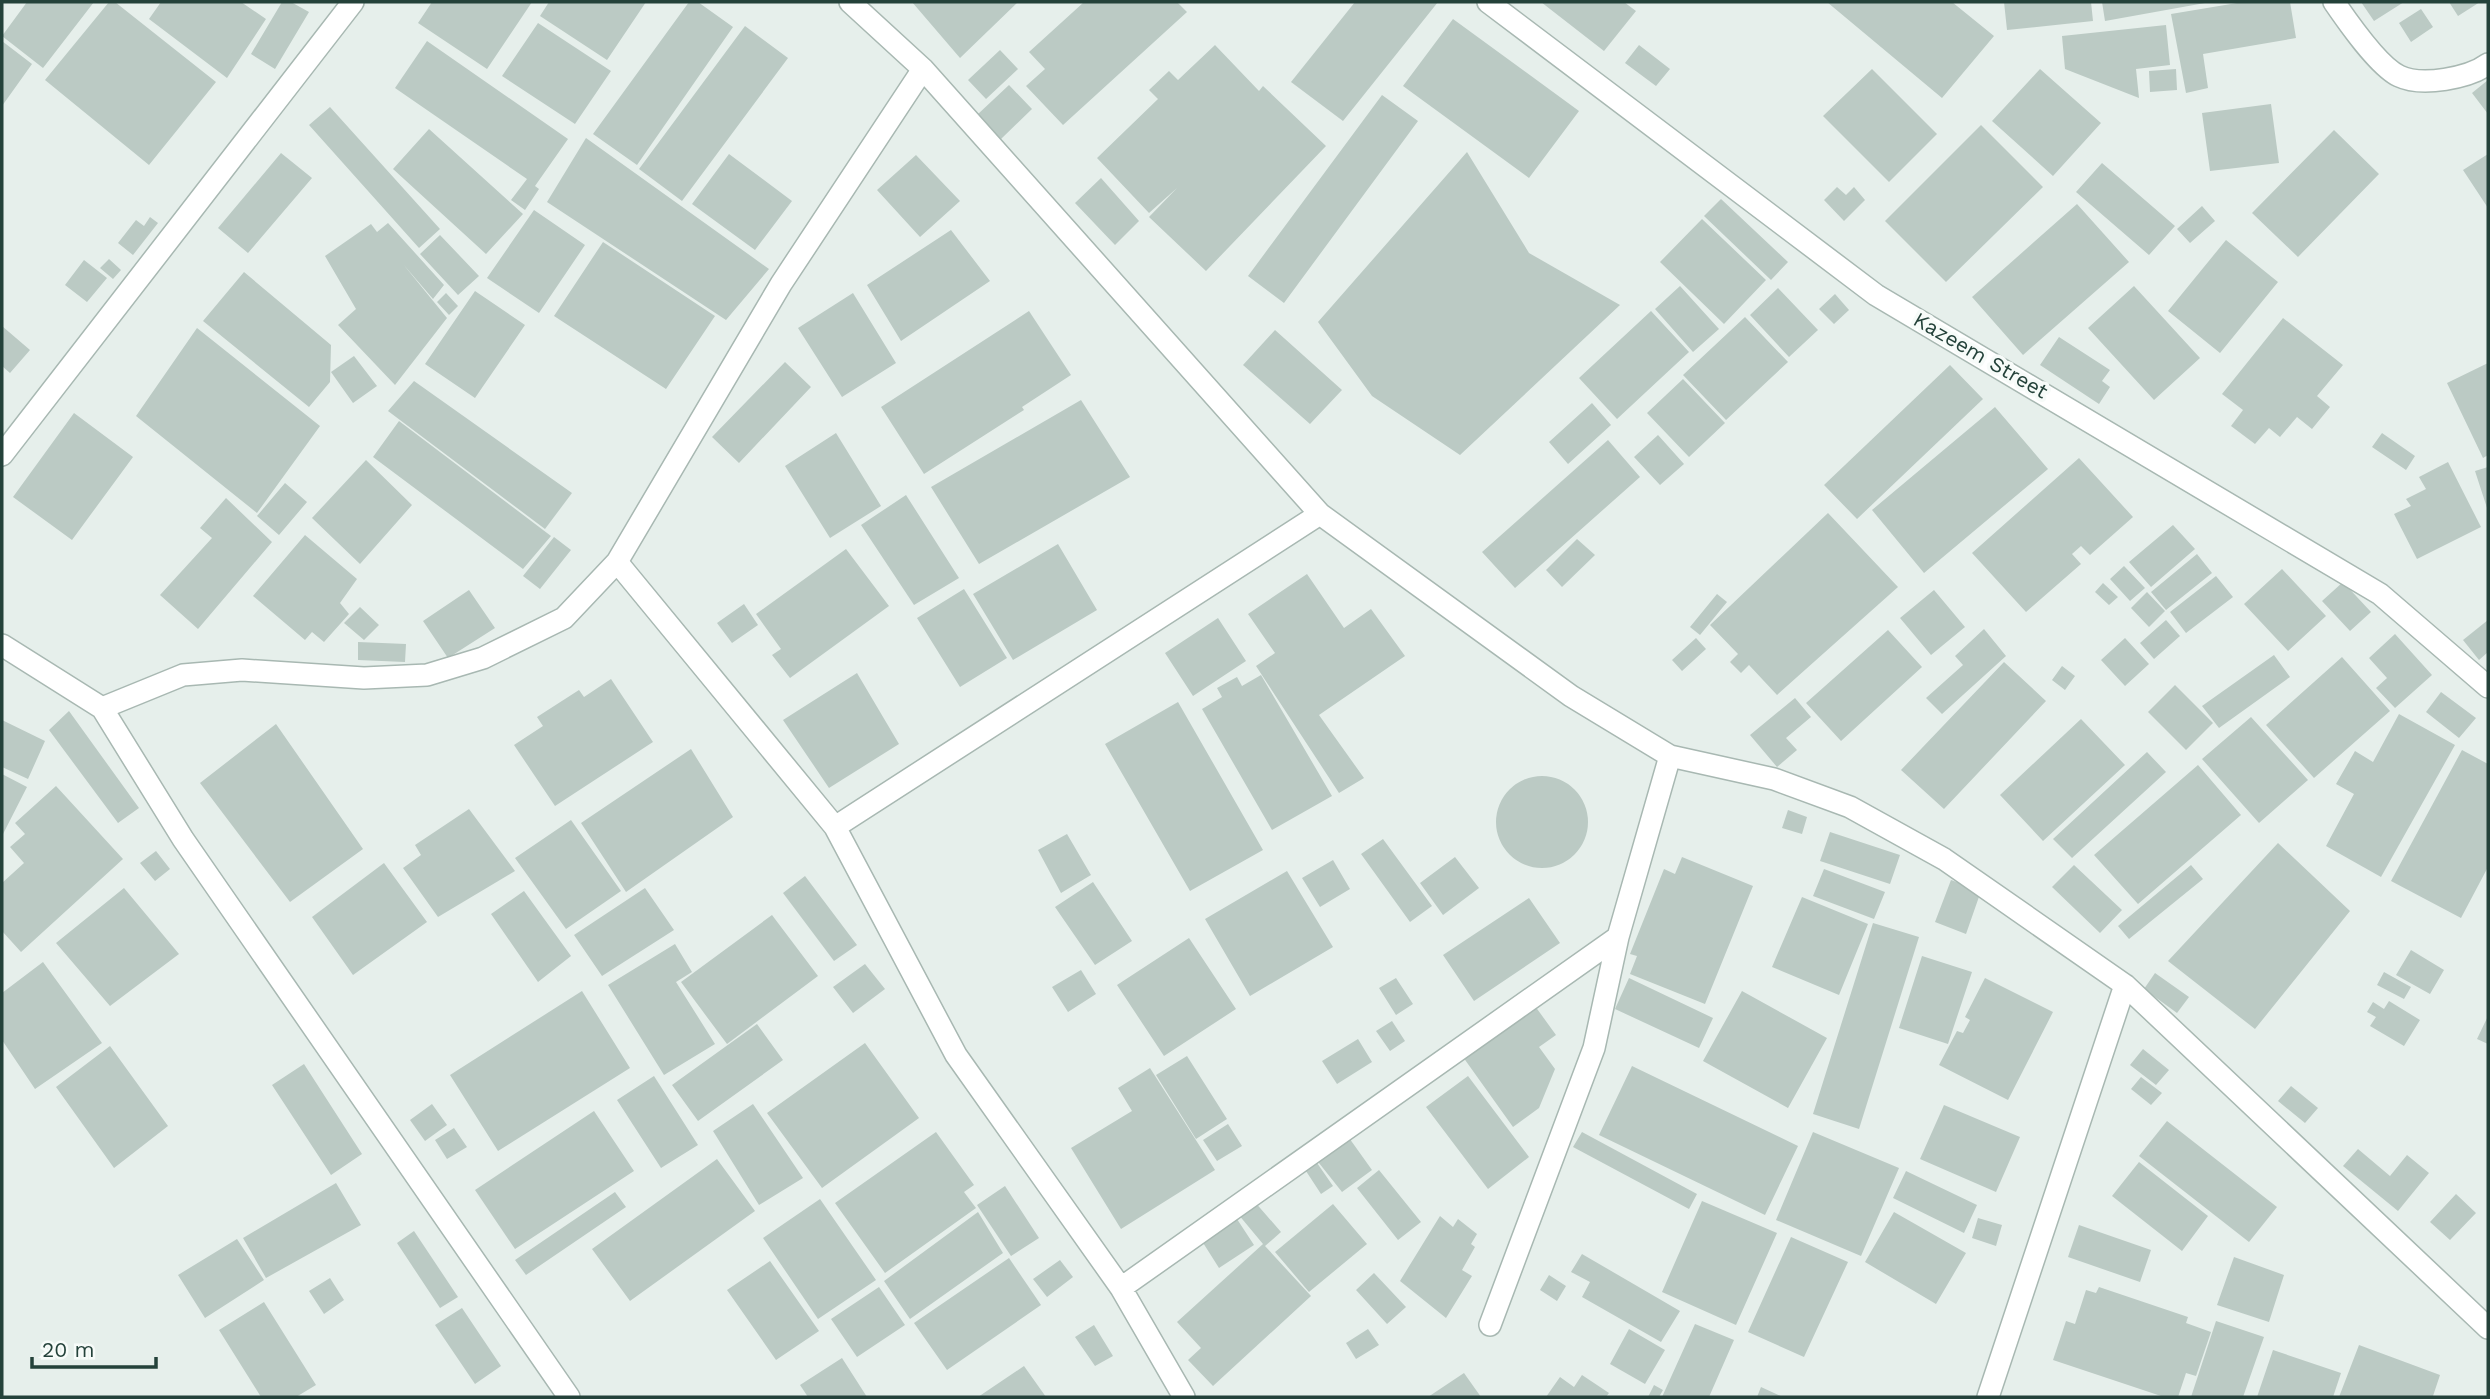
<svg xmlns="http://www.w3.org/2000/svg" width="2490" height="1399" font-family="'Work Sans',sans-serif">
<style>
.building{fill:#bbcac4}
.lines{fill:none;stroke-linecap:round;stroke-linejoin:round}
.minor-casing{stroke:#a8b8b2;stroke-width:24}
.minor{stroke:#fff;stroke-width:21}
.labels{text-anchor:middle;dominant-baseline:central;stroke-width:7;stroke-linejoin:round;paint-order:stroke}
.street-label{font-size:21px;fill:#24423a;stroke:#f7fbf9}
</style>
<rect width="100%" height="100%" fill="#e6efeb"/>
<path class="building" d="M27 2H94L43 68 2 36Z
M109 2H115L216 82 149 165 45 80Z
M161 2H241L266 19 227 78 149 19Z
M282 2H291L309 12 275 69 251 54Z
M432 2H532L487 69 418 23Z
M549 2H646L607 60 540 16Z
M689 2H698L733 27 637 165 593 134Z
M912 2H1018L960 58Z
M1084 2H1177L1187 12 1063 125 1026 86 1045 69 1029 52Z
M1355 2H1438L1343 121 1291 82Z
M1541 2H1624L1636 11 1604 51Z
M1827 2H1952L1994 36 1942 98Z
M2004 2H2091L2093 21 2007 30Z
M2102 2H2205V3L2105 21Z
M2243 2H2290L2296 38 2203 54 2208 88 2186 93 2171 14Z
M2361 2H2404L2374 21Z
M2449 2H2480L2458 16Z
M2421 9 2433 27 2411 42 2399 23Z
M1453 19 1579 111 1529 178 1403 86Z
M538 23 611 71 575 124 502 76Z
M2166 25 2170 65 2136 69 2139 98 2065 69 2062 36Z
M745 26 788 58 682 201 639 169Z
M2 41 32 64 2 106Z
M427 41 568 139 535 186 539 189 525 210 511 200 527 179 395 88Z
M1215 45 1259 91 1263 86 1326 146 1206 271 1149 217 1177 188 1149 213 1097 158 1158 99 1149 90 1169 71 1178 80Z
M1639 45 1670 69 1656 86 1625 63Z
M1000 50 1018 69 986 99 968 80Z
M1872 69 1937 134 1889 182 1823 116Z
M2040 69 2101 123 2053 176 1992 121Z
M2176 69 2177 90 2150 92 2149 71Z
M2488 80V114L2472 93Z
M1009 85 1032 109 1001 139 977 115Z
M1382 95 1418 121 1284 303 1248 276Z
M2271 104 2279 163 2210 171 2202 113Z
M330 107 440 229 419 248 309 125Z
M1981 125 2043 187 1946 282 1885 221Z
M429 129 523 214 486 254 393 169Z
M2334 130 2379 174 2298 257 2252 213Z
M586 138 769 269 726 320 547 202Z
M1467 152 1529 253 1620 305 1460 455 1372 396 1318 322Z
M281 153 312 178 248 253 218 228Z
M729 154 792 201 755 250 692 204Z
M2488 154V208L2463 170Z
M916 155 960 201 920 237 877 190Z
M2102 163 2175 226 2149 255 2076 192Z
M1101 178 1139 221 1115 245 1075 203Z
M1837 187 1846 195 1854 187 1865 200 1844 221 1824 200Z
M1721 199 1788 262 1771 280 1704 216Z
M2077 204 2129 262 2023 355 1972 297Z
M2202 206 2215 221 2190 243 2177 229Z
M534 210 585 245 539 313 487 278Z
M150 217 158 223 133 255 118 243 136 220 144 226Z
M1702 219 1766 280 1724 324 1660 262Z
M388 223 444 285 433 299 403 264 447 318 395 385 338 325 356 309 325 256 371 224 377 232Z
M951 230 990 281 901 341 867 285Z
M440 235 479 276 458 295 420 254Z
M2226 240 2278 282 2220 353 2168 311Z
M603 242 715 316 666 389 554 316Z
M109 259 121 270 113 279 100 268Z
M84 260 107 278 87 302 65 285Z
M244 272 331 345 330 382 309 407 203 321Z
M1680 286 1719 329 1693 352 1655 309Z
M2134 286 2200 358 2154 400 2088 328Z
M1778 288 1818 330 1789 357 1750 315Z
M475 291 525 325 475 398 425 364Z
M446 293 458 306 449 315 437 302Z
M853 293 896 363 842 397 798 328Z
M1835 294 1849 310 1834 324 1819 309Z
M1029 311 1071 375 1022 407 1024 410 924 474 881 407Z
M1651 311 1689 352 1617 419 1579 378Z
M1745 317 1788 362 1726 420 1683 375Z
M2283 318 2343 365 2317 396 2330 407 2312 429 2297 417 2280 437 2269 428 2255 444 2231 426 2243 410 2222 394Z
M2 326 30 350 10 373 2 366Z
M197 328 320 426 257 513 136 416Z
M1275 330 1342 390 1310 424 1243 365Z
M2059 337 2110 370 2102 381 2110 387 2099 404 2040 365Z
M354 356 377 386 353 403 331 372Z
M785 362 811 387 739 463 712 437Z
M2488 363V455L2483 458 2447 383Z
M1950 365 1983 399 1857 519 1824 485Z
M1683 379 1725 423 1689 457 1647 413Z
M414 381 572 493 545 529 388 411Z
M1081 400 1130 477 979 564 931 487Z
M1592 403 1611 425 1568 464 1549 442Z
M1995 407 2048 469 1924 573 1872 510Z
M74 413 133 457 72 540 13 497Z
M399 421 551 536 523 569 373 457Z
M836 433 881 506 830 538 785 466Z
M2382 433 2415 456 2406 470 2372 447Z
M1658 435 1684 464 1660 485 1634 457Z
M1608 440 1640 477 1515 588 1482 552Z
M2079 458 2133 517 2090 555 2081 546 2072 554 2081 564 2026 612 1972 553Z
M366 460 412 505 360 564 312 518Z
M2448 462 2481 527 2417 559 2394 514 2411 506 2406 499 2426 489 2419 477Z
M2488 467V511L2475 471Z
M285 483 307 502 279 535 257 516Z
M906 495 959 578 914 605 861 525Z
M226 498 272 542 198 629 160 595 212 538 200 528Z
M1828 513 1898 587 1777 695 1749 665 1741 673 1730 662 1738 654 1710 625Z
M2173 525 2195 549 2151 587 2129 562Z
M305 535 357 579 340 603 349 614 324 642 312 632 305 640 253 596Z
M554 537 571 550 540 589 523 576Z
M1577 539 1595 555 1562 587 1546 570Z
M1058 544 1097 610 1013 660 973 594Z
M846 549 889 606 790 678 772 655 781 649 756 614Z
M2197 554 2212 573 2166 610 2151 592Z
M2124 566 2145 588 2130 601 2110 579Z
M2282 569 2326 616 2288 651 2244 604Z
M1307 574 1344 628 1371 609 1405 656 1319 715 1364 778 1339 793 1256 666 1275 653 1248 614Z
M2216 576 2233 597 2186 633 2170 612Z
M2343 582 2371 612 2350 631 2322 601Z
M2103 583 2118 597 2109 605 2095 592Z
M964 589 1007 658 960 687 917 618Z
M469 590 495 628 448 658 423 621Z
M1934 590 1965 627 1931 655 1900 618Z
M2147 592 2165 611 2149 627 2131 608Z
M1717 594 1727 602 1700 635 1690 627Z
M744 604 758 625 732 643 717 623Z
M360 607 379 625 364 640 344 623Z
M1218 618 1246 661 1193 696 1165 653Z
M2166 620 2180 636 2154 659 2140 643Z
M2488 620V652L2479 660 2463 640Z
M1984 629 2006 656 1942 714 1926 698 1963 665 1955 656Z
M1888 630 1922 667 1841 741 1806 703Z
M2395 634 2432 675 2395 708 2376 688 2387 678 2369 658Z
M1696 638 1706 649 1682 671 1672 660Z
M2125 638 2149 664 2125 686 2101 660Z
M358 642 406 644 405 662 358 660Z
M2274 655 2290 677 2219 728 2202 706Z
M2342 657 2390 711 2314 778 2266 725Z
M2004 662 2046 701 1944 809 1901 770Z
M2062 666 2075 676 2065 690 2052 680Z
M857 673 899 744 829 788 783 720Z
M1261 675 1332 796 1272 830 1202 709 1222 697 1217 688 1237 677 1242 686Z
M611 679 653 742 555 806 514 745 543 726 537 717 579 690 584 697Z
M2175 685 2213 723 2186 750 2148 712Z
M2441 692 2476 718 2459 738 2426 712Z
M1795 698 1811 717 1786 738 1797 750 1777 767 1750 735Z
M1178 702 1263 850 1190 891 1105 744Z
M69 711 139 808 118 823 49 730Z
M2399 714 2455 745 2381 877 2326 846 2354 794 2336 784 2355 751 2373 762Z
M2251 717 2308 780 2259 823 2202 759Z
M2081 719 2125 765 2043 841 2000 795Z
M2 720 45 741 28 779 2 767Z
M276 724 363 849 290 902 200 783Z
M691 749 733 817 626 892 581 823Z
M2462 750 2488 764V867L2461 918 2391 881Z
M2147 752 2166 772 2072 858 2053 839Z
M2198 765 2241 815 2138 904 2094 855Z
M2 774 27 787 2 836Z
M1496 822a46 46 0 1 1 92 0a46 46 0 1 1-92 0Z
M56 786 123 859 21 952 2 931V883L24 863 10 847 25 834 15 823Z
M469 809 515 871 438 917 403 868 421 855 415 845Z
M1788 810 1807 817 1802 834 1782 828Z
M571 820 621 891 566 929 515 858Z
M1830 832 1900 855 1890 884 1820 861Z
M1067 834 1091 875 1061 893 1038 850Z
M1383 839 1432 906 1410 922 1361 854Z
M2278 843 2350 911 2255 1029 2168 961Z
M156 851 170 869 155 881 140 863Z
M1455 857 1479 888 1443 915 1420 883Z
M1682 857 1753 886 1705 1004 1630 974 1637 956 1630 954 1664 869 1675 874Z
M1333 860 1350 889 1320 907 1302 878Z
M384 863 427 922 353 975 312 917Z
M2074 865 2122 910 2100 933 2052 887Z
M2191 865 2203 879 2129 939 2118 926Z
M1824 869 1885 892 1874 919 1813 896Z
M1287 871 1333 947 1250 996 1205 919Z
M805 876 857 945 834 961 783 893Z
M1951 880 1981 891 1966 934 1935 922Z
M1093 882 1132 941 1095 965 1055 907Z
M124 888 179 954 110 1006 56 943Z
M645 888 674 930 602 976 574 935Z
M524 891 571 956 538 982 491 914Z
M1802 897 1868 924 1839 995 1772 967Z
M1529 898 1560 943 1474 1001 1443 955Z
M772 915 818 976 727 1044 681 982Z
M1873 923 1919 937 1859 1129 1813 1114Z
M1189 938 1236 1009 1164 1056 1117 985Z
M675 944 692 972 676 982 715 1044 664 1075 608 985Z
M2411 950 2444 970 2430 994 2396 975Z
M1922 956 1972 972 1948 1044 1899 1028Z
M43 962 102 1043 35 1089 2 1040V993Z
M865 964 885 989 853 1013 833 987Z
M1081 970 1096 994 1068 1012 1052 987Z
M2384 972 2411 987 2404 999 2377 985Z
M2155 973 2189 997 2177 1013 2144 989Z
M1396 978 1413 1004 1396 1015 1379 988Z
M1629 978 1713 1018 1699 1048 1615 1009Z
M1985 978 2053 1012 2008 1100 1939 1065 1957 1031 1963 1033 1970 1020 1965 1017Z
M582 991 630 1068 498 1151 450 1075Z
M1742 991 1827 1038 1788 1108 1703 1061Z
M2389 1001 2420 1020 2404 1046 2370 1026 2376 1017 2367 1012 2373 1002 2384 1009Z
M1535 1006 1556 1035 1539 1047 1555 1069 1539 1108 1513 1127 1463 1057Z
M2488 1016V1044L2477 1039Z
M1392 1021 1405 1041 1390 1051 1376 1031Z
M757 1024 783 1060 698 1121 672 1085Z
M1358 1039 1372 1062 1337 1084 1322 1061Z
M865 1043 919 1118 822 1188 767 1113Z
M110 1046 168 1126 114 1168 56 1087Z
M2143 1049 2169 1070 2156 1085 2130 1065Z
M1187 1056 1227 1119 1196 1139 1156 1075Z
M304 1064 362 1154 331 1175 272 1085Z
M1632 1066 1798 1146 1765 1215 1599 1135Z
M1150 1068 1215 1170 1121 1229 1071 1148 1132 1111 1118 1088Z
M654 1076 698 1145 661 1168 617 1100Z
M1468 1076 1529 1157 1488 1189 1426 1107Z
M2141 1077 2162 1093 2151 1105 2131 1089Z
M2291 1086 2318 1108 2305 1123 2278 1101Z
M432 1104 447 1125 425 1141 410 1120Z
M753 1104 803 1178 759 1205 713 1131Z
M1944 1105 2020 1137 1996 1192 1920 1159Z
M594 1111 634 1171 515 1249 475 1190Z
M2167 1121 2277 1207 2249 1242 2139 1156Z
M1228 1124 1242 1146 1217 1161 1203 1140Z
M454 1128 467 1147 447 1159 435 1140Z
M936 1132 974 1185 964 1192 976 1208 885 1273 835 1203Z
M1582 1132 1697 1194 1689 1209 1573 1147Z
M1813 1132 1899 1168 1861 1256 1776 1220Z
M1347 1135 1372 1170 1342 1192 1315 1158Z
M2358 1149 2390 1176 2407 1155 2429 1173 2398 1211 2343 1166Z
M717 1159 755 1211 630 1301 592 1249Z
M1315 1160 1333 1186 1321 1194 1304 1168Z
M2139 1162 2208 1216 2182 1251 2112 1196Z
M1379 1170 1421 1222 1398 1240 1357 1188Z
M1906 1171 1977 1205 1964 1233 1893 1198Z
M336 1183 361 1225 266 1278 243 1238Z
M1005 1186 1039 1238 1011 1256 977 1205Z
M615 1192 626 1207 526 1275 515 1260Z
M2456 1194 2476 1213 2450 1240 2430 1222Z
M820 1199 876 1280 818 1319 763 1238Z
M1254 1201 1281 1232 1265 1246 1311 1296 1213 1386 1188 1360 1201 1348 1177 1322 1263 1244 1238 1214Z
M1702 1201 1777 1233 1736 1325 1662 1292Z
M1333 1204 1367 1244 1309 1292 1275 1252Z
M978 1212 1003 1253 910 1319 884 1281Z
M1894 1212 1966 1253 1936 1304 1865 1262Z
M1235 1216 1254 1245 1219 1268 1200 1238Z
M1440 1216 1453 1227 1458 1219 1477 1234 1471 1244 1475 1247 1462 1270 1472 1276 1446 1318 1400 1281Z
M1978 1218 2002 1225 1996 1246 1972 1238Z
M2079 1225 2151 1250 2140 1282 2068 1257Z
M414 1231 458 1297 440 1308 397 1243Z
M1791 1237 1848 1262 1804 1357 1748 1332Z
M237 1239 264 1280 205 1318 178 1275Z
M1582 1254 1680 1311 1661 1342 1582 1297 1590 1282 1571 1272Z
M2234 1257 2284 1275 2269 1322 2217 1305Z
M1009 1258 1041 1305 947 1370 914 1323Z
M1060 1260 1073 1277 1047 1297 1033 1279Z
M770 1261 819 1331 776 1360 727 1290Z
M1374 1273 1406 1307 1387 1324 1356 1290Z
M1549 1275 1566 1286 1557 1301 1540 1290Z
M330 1278 344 1300 324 1314 309 1291Z
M879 1287 905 1325 857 1357 831 1319Z
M2099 1287 2188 1317 2186 1323 2211 1332 2196 1376 2186 1373 2178 1397H2164L2053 1360 2066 1321 2075 1324 2086 1290 2096 1293Z
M264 1302 316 1385 296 1397H261L219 1330Z
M462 1308 501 1366 475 1384 435 1325Z
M2216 1321 2264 1337 2243 1397H2191Z
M1695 1324 1734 1340 1709 1397H1662Z
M1094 1325 1113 1356 1095 1366 1075 1337Z
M1368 1329 1379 1345 1356 1359 1346 1343Z
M1629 1329 1665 1350 1645 1384 1610 1364Z
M2359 1345 2440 1375 2433 1396 2339 1397Z
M2273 1350 2341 1373 2333 1397H2257Z
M842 1358 867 1397H808L800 1385Z
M1024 1366 1046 1397H978Z
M1464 1373 1481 1397H1428Z
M1582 1375 1609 1393 1606 1397H1546L1560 1377 1574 1387Z
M1654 1385 1663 1390 1659 1397H1648Z
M1761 1387 1783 1397H1757Z"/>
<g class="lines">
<g class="minor-casing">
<path id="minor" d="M850 2 923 69 1320 514 1571 696 1670 756 1774 779 1850 807 1944 859 2125 985 2488 1328
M1488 2 1876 295 2380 594 2488 687
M2334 2C2347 21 2378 66 2399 76 2422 87 2469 78 2488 64
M923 69 781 284 617 562 835 827 956 1055 1121 1288 1184 1397
M2 455 353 2
M2 645 102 708 183 839 569 1397
M102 708 183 675 242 670 364 678 427 675 483 658 564 618 617 562
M835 827 1320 514
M1121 1288 1618 937
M1490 1325 1594 1048 1618 937 1670 756
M1988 1397 2125 985"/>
</g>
<use href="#minor" class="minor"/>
</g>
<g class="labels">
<g class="street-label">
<text transform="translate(1981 355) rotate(30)">Kazeem Street</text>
</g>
</g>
<rect width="2490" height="1399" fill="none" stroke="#24423a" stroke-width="7"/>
<path d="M32 1357v10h124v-10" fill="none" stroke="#24423a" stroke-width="3.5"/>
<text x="42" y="1357" font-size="21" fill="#24423a" stroke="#f7fbf9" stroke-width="5" paint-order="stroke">20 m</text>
</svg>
